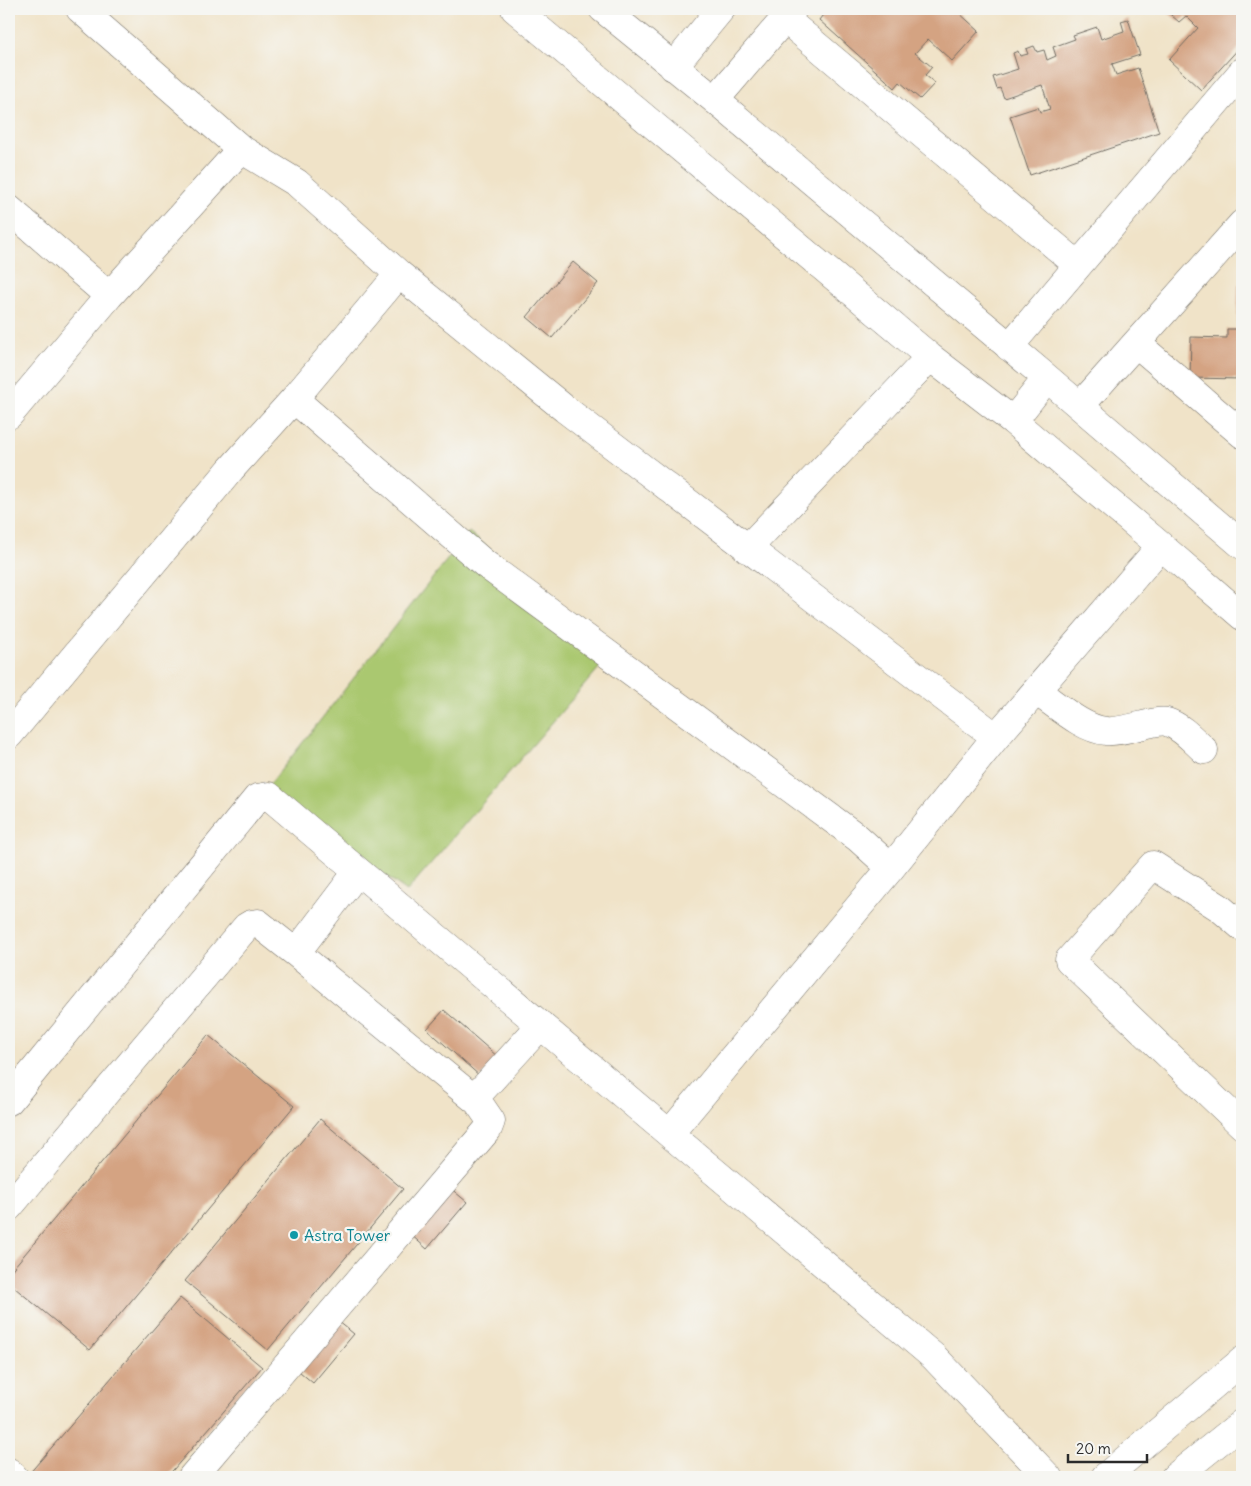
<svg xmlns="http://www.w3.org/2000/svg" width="1251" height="1486" font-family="Delius,sans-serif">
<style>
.green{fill:#aac86f;stroke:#6a7a4d}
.building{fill:#d4a382}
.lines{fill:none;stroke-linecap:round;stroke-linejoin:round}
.minor-casing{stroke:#706b62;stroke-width:29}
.minor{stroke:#fff;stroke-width:28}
.culture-dot{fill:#0f9aa8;stroke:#f6f6f2;stroke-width:2}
.labels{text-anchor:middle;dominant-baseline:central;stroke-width:4.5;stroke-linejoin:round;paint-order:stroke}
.culture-label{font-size:16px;fill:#0d838f;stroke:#f6f6f2;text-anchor:start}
</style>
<rect width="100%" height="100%" fill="#f6f6f2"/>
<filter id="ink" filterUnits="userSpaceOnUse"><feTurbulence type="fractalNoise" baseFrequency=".02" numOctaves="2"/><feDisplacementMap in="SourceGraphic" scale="10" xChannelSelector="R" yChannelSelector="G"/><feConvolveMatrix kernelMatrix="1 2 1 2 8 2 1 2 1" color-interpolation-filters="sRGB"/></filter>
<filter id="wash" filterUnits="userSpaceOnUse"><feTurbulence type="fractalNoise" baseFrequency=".0096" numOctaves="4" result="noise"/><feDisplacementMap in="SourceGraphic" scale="20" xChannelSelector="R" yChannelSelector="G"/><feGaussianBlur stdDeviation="1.12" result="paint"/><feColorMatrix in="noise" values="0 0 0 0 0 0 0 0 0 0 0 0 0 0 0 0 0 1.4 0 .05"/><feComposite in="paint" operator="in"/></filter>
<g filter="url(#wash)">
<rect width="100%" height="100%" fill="#f0e3c8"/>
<path class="green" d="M469 532 612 653 407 891 266 789Z"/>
<g id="blocks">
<path class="building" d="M824 9H874L878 12 881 9H959L957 11 979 31 952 61 928 39 915 53 932 67 925 75 935 83 920 99 900 82 895 88 819 20 826 11Z
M1164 9H1242V45L1201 90 1169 60 1198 28 1186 16 1179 22Z
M1128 19 1140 55 1112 64 1116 75 1138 68 1159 132 1030 175 1010 116 1038 107 1040 112 1050 109 1042 85 1004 98 1000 88 997 89 993 77 1018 69 1013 53 1018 51 1020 56 1028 54 1026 49 1034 46 1037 52 1044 50 1047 60 1056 56 1053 47 1075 39 1073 35 1097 27 1101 39 1124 31 1121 21Z
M573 262 598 283 552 338 527 317Z
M1238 284H1242V379L1190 378 1191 337 1227 338V329H1237Z
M444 1010 498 1057 481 1077 427 1029Z
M208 1035 294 1106 90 1350 9 1283V1273Z
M320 1119 403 1189 268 1350 185 1281Z
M449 1187 467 1202 427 1249 410 1234Z
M180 1298 262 1367 167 1477H31L28 1475Z
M333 1317 354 1334 313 1383 293 1366Z"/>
</g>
</g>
<g filter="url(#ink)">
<use href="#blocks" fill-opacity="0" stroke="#706b62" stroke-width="1"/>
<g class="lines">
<g class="minor-casing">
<path id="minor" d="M80 9 241 149 297 183 399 274 565 409 996 737
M515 9 930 357 1013 421 1161 546 1242 616
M603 9 715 100 1047 378 1242 545
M785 19 1078 265
M673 67 721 9
M715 100 793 9
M9 209 109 296
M1136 343 1242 434
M1009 347 1242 72
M294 399 485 564 858 838 891 868
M1080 406 1242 224
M9 415 109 296 241 149
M1013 421 1047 378
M747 549 930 357
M1036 691C1056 704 1082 729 1106 731 1124 733 1155 719 1167 722 1182 727 1193 740 1204 750
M9 735 231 469 294 399 399 274
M1242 927 1220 908 1153 865 1069 960 1242 1125
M296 953 478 1102
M9 1101 257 798 269 796 934 1357 1048 1477
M670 1133 891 868 996 737 1161 546
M9 1207 246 927 251 924 258 923 296 953 358 871
M9 1472 14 1477
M192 1477 488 1129 491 1121 478 1102 477 1097 480 1092 541 1025
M1105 1477 1242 1361
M1175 1477 1242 1423"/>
</g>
<use href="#minor" class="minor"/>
</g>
</g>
<circle class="culture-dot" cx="294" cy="1235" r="5"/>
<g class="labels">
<g class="culture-label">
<text x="304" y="1235">Astra Tower</text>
</g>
</g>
<rect width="1251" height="1486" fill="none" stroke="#f6f6f2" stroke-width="30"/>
<path d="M1068 1454v8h79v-8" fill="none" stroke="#2b2b2b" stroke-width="2.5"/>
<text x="1076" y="1454" font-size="15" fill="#2b2b2b" stroke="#f6f6f2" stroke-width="4" paint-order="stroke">20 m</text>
</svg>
